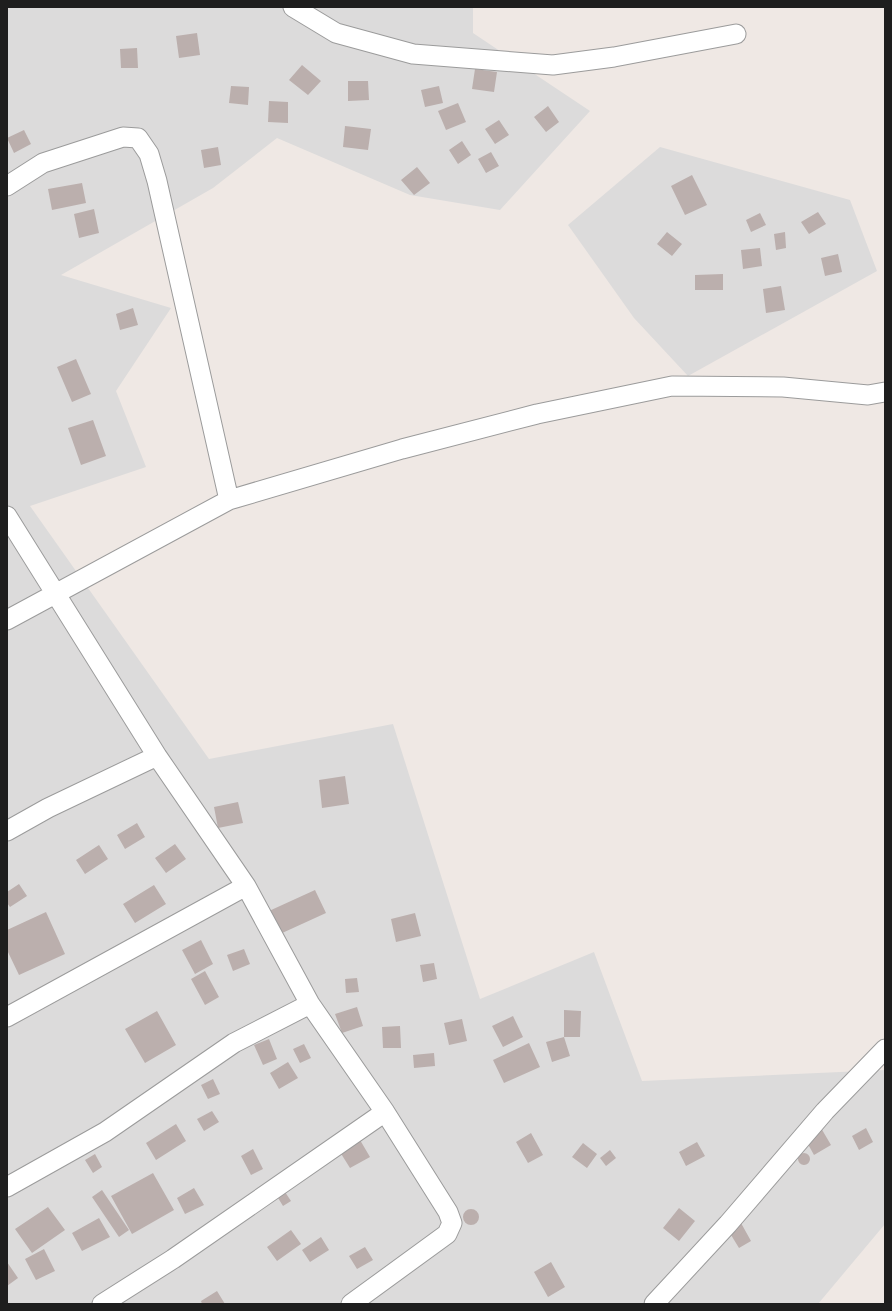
<svg xmlns="http://www.w3.org/2000/svg" width="892" height="1311" font-family="'Space Grotesk',sans-serif">
<style>
.residential{fill:#dcdbdb}
.building{fill:#bbafad}
.lines{fill:none;stroke-linecap:round;stroke-linejoin:round}
.minor-casing{stroke:#9b9b9b;stroke-width:21}
.minor{stroke:#fff;stroke-width:19}
</style>
<rect width="100%" height="100%" fill="#efe8e4"/>
<path class="residential" d="M7 7H473V33L590 111 500 210 410 195 277 138 213 188 61 275 171 308 116 391 146 467 30 506 209 759 393 724 480 999 594 952 642 1081 885 1070V1224L818 1304H7Z
M660 147 850 200 877 271 688 376 634 318 568 225Z"/>
<path class="building" d="M197 33 200 55 179 58 176 36Z
M137 48 138 68H121L120 49Z
M302 65 321 81 308 95 289 80Z
M475 69 497 72 494 92 472 89Z
M348 81H368L369 100 348 101Z
M231 86 249 87 248 105 229 103Z
M439 86 443 103 425 107 421 90Z
M269 101 288 102V123L268 122Z
M458 103 466 122 446 130 438 111Z
M548 106 559 122 546 132 534 117Z
M499 120 509 135 495 144 485 129Z
M345 126 371 129 368 150 343 147Z
M24 130 31 144 14 153 7 138Z
M462 141 471 155 458 164 449 150Z
M218 147 221 165 204 168 201 150Z
M491 152 499 166 486 173 478 159Z
M417 167 430 183 414 195 401 180Z
M692 175 707 205 685 215 671 186Z
M82 183 86 203 52 210 48 189Z
M94 209 99 233 79 238 74 214Z
M818 212 826 224 809 234 801 222Z
M760 213 766 225 751 232 746 220Z
M667 232 682 244 672 256 657 244Z
M785 232 786 248 776 250 774 234Z
M760 248 762 266 743 269 741 250Z
M838 254 842 272 825 276 821 258Z
M723 274V290H695V275Z
M781 286 785 310 766 313 763 289Z
M133 308 138 325 120 330 116 314Z
M76 359 91 394 72 402 57 367Z
M93 420 106 456 81 465 68 428Z
M345 776 349 804 322 808 319 780Z
M238 802 243 823 218 828 214 807Z
M137 823 145 837 125 849 117 835Z
M175 844 186 859 166 873 155 858Z
M99 845 108 859 85 874 76 860Z
M19 884 27 896 10 907 7 903V892Z
M154 885 166 904 135 923 123 904Z
M315 890 326 913 280 934 269 911Z
M46 912 65 954 19 975 7 950V930Z
M415 913 421 936 396 942 391 919Z
M201 940 213 964 195 974 182 950Z
M244 949 250 964 233 971 227 955Z
M434 963 437 979 423 982 420 965Z
M205 971 219 997 205 1005 191 979Z
M357 978 359 992 346 993 345 979Z
M357 1007 363 1026 342 1033 335 1014Z
M564 1010 581 1011 580 1037H564Z
M157 1011 176 1045 145 1063 125 1029Z
M513 1016 523 1037 503 1047 492 1026Z
M462 1019 467 1041 449 1045 444 1023Z
M400 1026 401 1048H383L382 1027Z
M564 1037 570 1056 552 1062 546 1042Z
M269 1039 277 1059 263 1065 254 1045Z
M529 1043 540 1067 504 1083 493 1060Z
M304 1044 311 1058 300 1063 293 1049Z
M434 1053 435 1066 414 1068 413 1055Z
M288 1062 298 1078 279 1089 270 1073Z
M213 1079 220 1094 208 1099 201 1085Z
M212 1111 219 1122 204 1131 197 1119Z
M176 1124 186 1141 156 1160 146 1143Z
M821 1128 831 1145 814 1155 804 1137Z
M866 1128 873 1142 859 1150 852 1136Z
M531 1133 543 1155 528 1163 516 1142Z
M360 1140 370 1157 350 1168 340 1152Z
M697 1142 705 1156 686 1166 679 1152Z
M583 1143 597 1154 587 1168 572 1157Z
M253 1149 263 1169 251 1175 241 1156Z
M610 1150 616 1158 606 1166 600 1158Z
M798 1159a6 6 0 1 1 12 0a6 6 0 1 1-12 0Z
M95 1154 102 1167 93 1173 85 1160Z
M153 1173 174 1210 132 1234 111 1196Z
M194 1188 204 1205 185 1214 177 1198Z
M283 1189 291 1201 283 1206 275 1193Z
M102 1190 129 1230 119 1237 92 1197Z
M48 1207 65 1230 32 1253 15 1229Z
M679 1208 695 1221 679 1241 663 1228Z
M463 1217a8 8 0 1 1 16 0a8 8 0 1 1-16 0Z
M99 1218 110 1237 82 1251 72 1233Z
M741 1223 751 1241 739 1248 728 1230Z
M291 1230 301 1244 277 1261 267 1247Z
M321 1237 329 1250 310 1262 302 1250Z
M365 1247 373 1260 357 1269 349 1256Z
M44 1249 55 1271 36 1280 25 1259Z
M7 1262 18 1278 7 1286Z
M551 1262 565 1287 548 1297 534 1272Z
M217 1291 225 1304H202L201 1301Z"/>
<g class="lines">
<g class="minor-casing">
<path id="minor" d="M293 7 336 33 413 54 553 65 614 57 736 34
M7 186 43 163 123 137 138 138 149 154 157 181 229 500
M7 516 157 756 246 886 310 1004 385 1112 448 1212 452 1223 447 1234 351 1304
M7 620 229 500 402 449 537 414 672 386 783 387 868 395 885 392
M7 831 48 808 157 756
M7 1017 246 886
M7 1187 105 1132 234 1043 310 1004
M102 1304 173 1259 385 1112
M654 1304 728 1224 825 1111 885 1049"/>
</g>
<use href="#minor" class="minor"/>
</g>
<rect width="892" height="1311" fill="none" stroke="#1e1e1e" stroke-width="16"/>
</svg>
